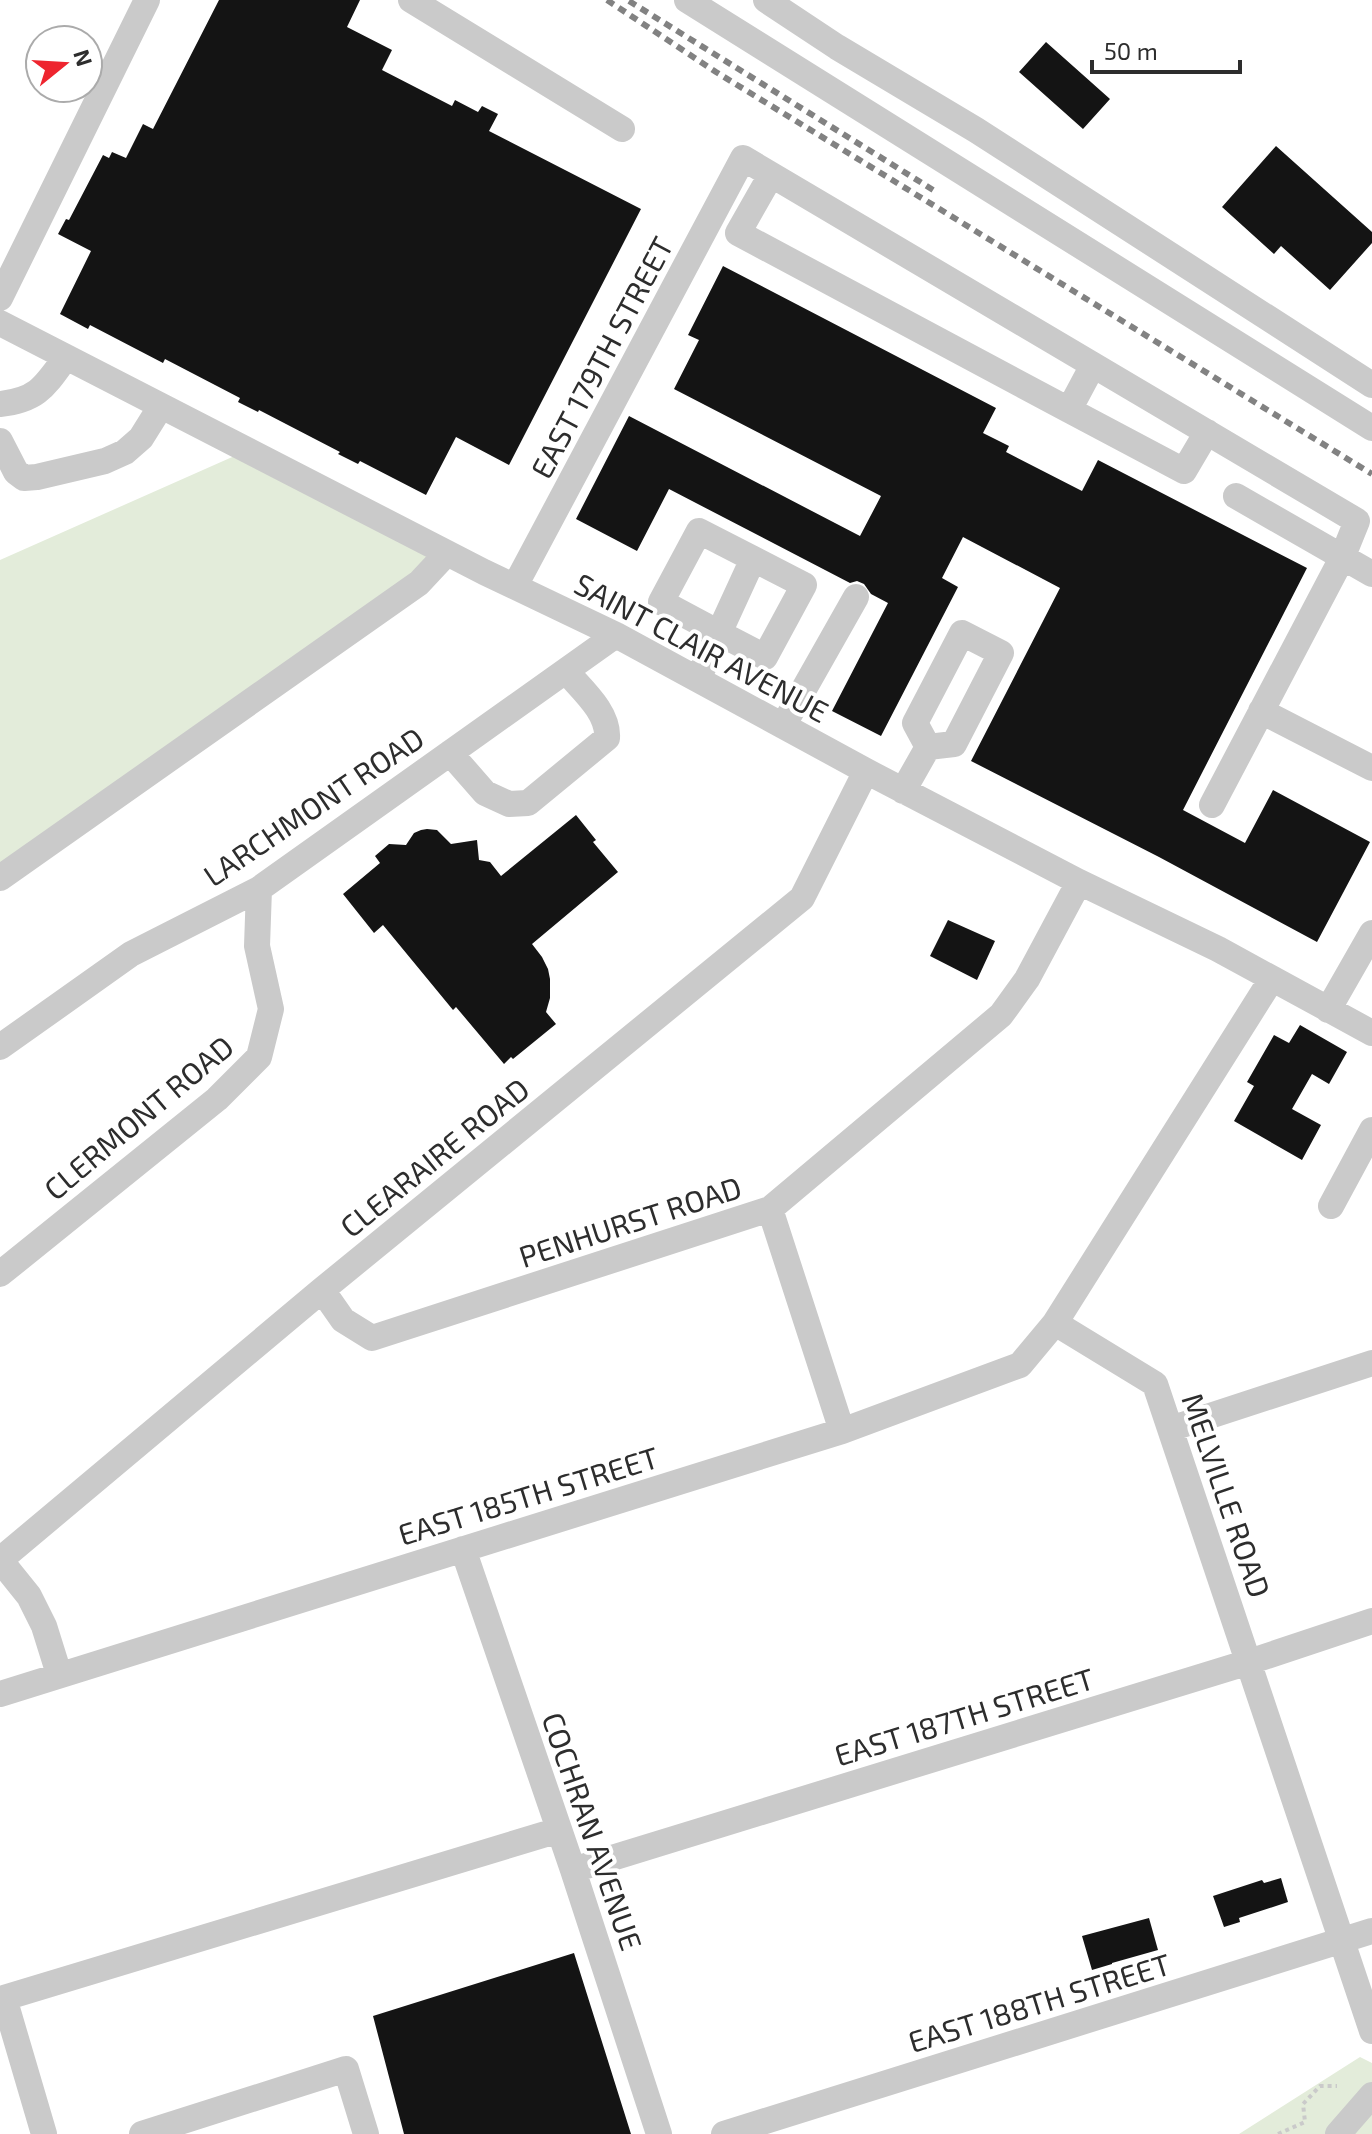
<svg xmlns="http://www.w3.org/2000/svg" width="1372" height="2134" font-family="'Exo 2',sans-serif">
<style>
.green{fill:#e3ecda}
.building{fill:#141414}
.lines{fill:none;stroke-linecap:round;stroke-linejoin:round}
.path{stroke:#cacaca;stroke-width:4;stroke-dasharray:4 4;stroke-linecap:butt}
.minor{stroke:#cacaca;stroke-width:26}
.rail{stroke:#828282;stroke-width:6;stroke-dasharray:8 6;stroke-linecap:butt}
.labels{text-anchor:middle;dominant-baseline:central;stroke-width:8;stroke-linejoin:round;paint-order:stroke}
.street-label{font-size:30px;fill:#2d2d2d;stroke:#fff}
</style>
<rect width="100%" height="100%" fill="#fff"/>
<path class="green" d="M248 450 447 553 0 878V560Z
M1360 2057 1372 2063V2134H1239Z"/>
<path class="building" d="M219 0H360L347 27 392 50 382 70 452 106 455 100 478 112 482 106 498 114 489 131 641 209 509 465 456 437 426 495 360 461 358 464 338 454 340 452 259 410 258 412 238 402 240 398 165 359 163 363 90 325 88 329 60 314 91 251 58 234 66 219 69 220 103 155 109 158 112 152 126 158 143 124 153 129Z
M1046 42 1110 99 1083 129 1019 72Z
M1276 146 1372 232V243L1330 290 1281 246 1274 254 1222 207Z
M723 266 996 408 983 433 1009 446 1006 452 1082 491 1098 460 1307 568 1183 810 1245 843 1273 790 1370 842 1317 942 1159 857 971 761 1060 588 963 537 942 578 958 587 881 736 832 711 888 603 871 594 864 584 857 581 850 583 669 489 637 551 576 519 629 416 860 536 881 496 674 389 699 340 688 335Z
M576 815 596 840 593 842 618 872 532 944 542 957 548 969 550 979V998L546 1012 556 1024 513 1059 511 1057 504 1064 456 1007 453 1010 383 925 374 933 343 894 380 863 375 856 389 844 406 845 414 833 421 830 427 829 437 830 451 844 477 840 479 860 490 862 501 876Z
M948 920 995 941 977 980 930 956Z
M1300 1025 1347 1052 1329 1084 1312 1074 1292 1109 1321 1125 1302 1160 1234 1121 1254 1086 1247 1082 1274 1035 1289 1043Z
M1281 1878 1288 1902 1239 1918 1240 1922 1224 1927 1213 1896 1262 1880 1264 1883Z
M1149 1918 1158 1950 1112 1963V1964L1092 1970 1082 1936Z
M574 1953 631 2134H404L373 2016Z"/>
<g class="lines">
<path class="path" d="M1278 2134 1305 2122 1303 2104 1320 2086H1337"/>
<path class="minor" d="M411 0 622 129
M687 0 1372 428
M766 0 837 47 976 130 1372 385
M771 175 738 233 1069 410 1093 365
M0 298 147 0
M0 323 484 572 616 635 866 771 1079 882 1218 949 1372 1033
M0 404C38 400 45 386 66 357
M1069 410 1184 471 1207 432
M0 441 16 472 24 478 37 477 105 461 125 452 141 438 161 406
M1236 496 1372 574
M515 586 743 158 1357 521 1342 558 1212 805
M698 679 719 633 765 657 804 585 699 531 661 602 719 633 753 559
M1261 711 1372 768
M783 726 856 597
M450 753 485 793 509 804 528 803 607 738C609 712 581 689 566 671
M903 791 928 747 954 744 1001 653 962 633 915 723 928 747
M0 878 419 583 447 553
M1328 1010 1372 933
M0 1047 131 954 259 889 616 635
M1331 1206 1372 1130
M770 1209 842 1431
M0 1274 217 1099 259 1057 271 1009 257 946 259 889
M322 1290 343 1320 372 1338 770 1209 1001 1015 1027 979 1079 882
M1055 1323 1155 1384 1372 2031
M1170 1429 1372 1363
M463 1549 573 1870 659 2134
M0 1560 322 1290 802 898 866 771
M0 1560 29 1596 44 1626 59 1674
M0 1694 842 1431 1020 1365 1055 1323 1271 980
M573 1870 1249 1662 1372 1621
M44 2134 4 1998 559 1830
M142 2134 346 2069 366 2134
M724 2134 1372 1931
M1338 2134 1372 2095"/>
<path class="rail" d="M607 0 716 72 1372 474
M629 1 938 193"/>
</g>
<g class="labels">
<g class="street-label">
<text transform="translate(601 357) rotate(-62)">EAST 179TH STREET</text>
<text transform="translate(702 647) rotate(28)">SAINT CLAIR AVENUE</text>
<text transform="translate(313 806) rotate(-34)">LARCHMONT ROAD</text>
<text transform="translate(138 1117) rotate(-40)">CLERMONT ROAD</text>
<text transform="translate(434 1157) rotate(-39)">CLEARAIRE ROAD</text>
<text transform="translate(630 1221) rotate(-18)">PENHURST ROAD</text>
<text transform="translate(528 1495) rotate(-17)">EAST 185TH STREET</text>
<text transform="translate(1227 1495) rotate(71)">MELVILLE ROAD</text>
<text transform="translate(964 1716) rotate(-17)">EAST 187TH STREET</text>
<text transform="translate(593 1831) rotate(71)">COCHRAN AVENUE</text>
<text transform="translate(1039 2002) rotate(-17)">EAST 188TH STREET</text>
</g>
</g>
<g transform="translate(64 64) rotate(72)"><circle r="38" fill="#ffffff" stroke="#ababab" stroke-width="2"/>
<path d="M0-6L14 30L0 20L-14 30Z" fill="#ee252f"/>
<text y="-12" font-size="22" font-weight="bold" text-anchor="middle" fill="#2d2d2d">N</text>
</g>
<path d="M1092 60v12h148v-12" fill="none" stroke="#2d2d2d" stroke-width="4"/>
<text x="1104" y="60" font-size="24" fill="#2d2d2d" stroke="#ffffff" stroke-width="6" paint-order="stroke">50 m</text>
</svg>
